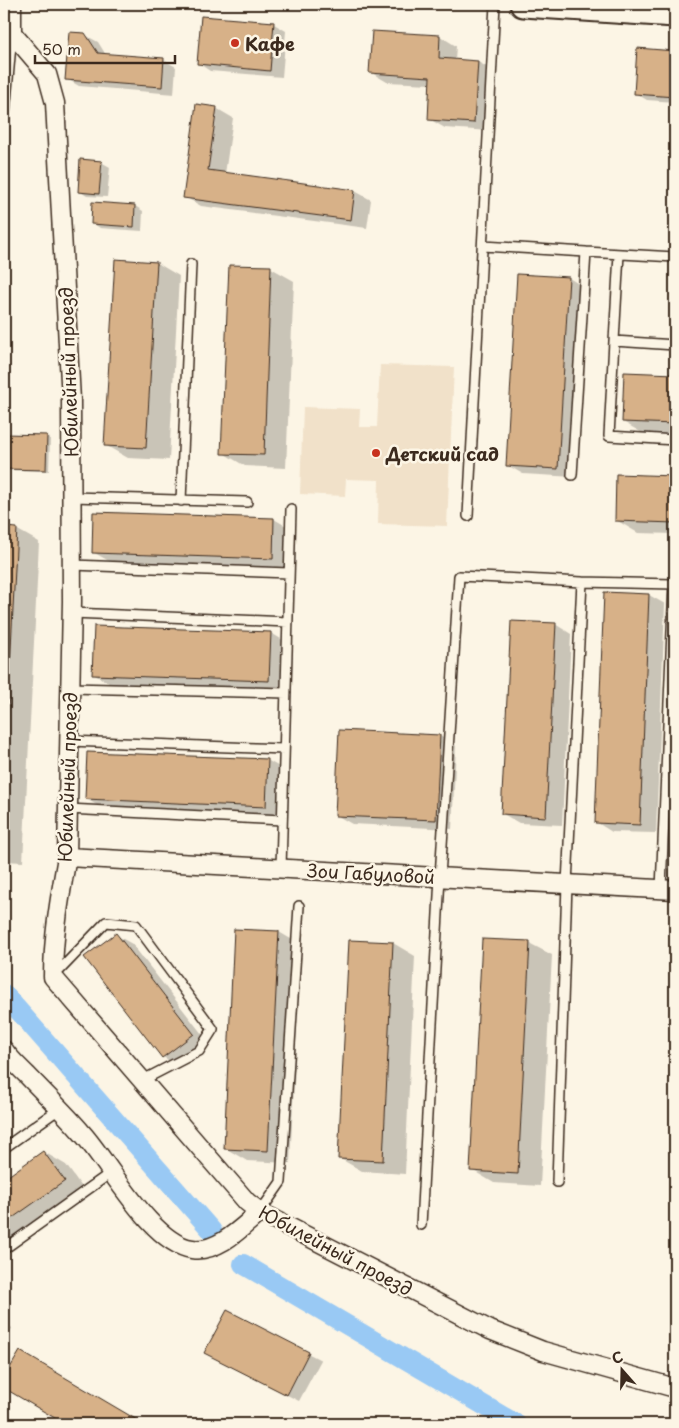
<svg xmlns="http://www.w3.org/2000/svg" width="679" height="1428" font-family="'Playpen Sans',sans-serif">
<style>
.built{fill:#f1e1c9}
.shadow{fill:#0003}
.lines{fill:none;stroke-linecap:round;stroke-linejoin:round}
.canal{stroke:#99c9f4;stroke-width:20}
.building{fill:#d7b188;stroke:#3b2a1e}
.service-casing{stroke:#3b2a1e;stroke-width:12}
.minor-casing{stroke:#3b2a1e;stroke-width:21}
.secondary-casing{stroke:#3b2a1e;stroke-width:29}
.service{stroke:#fcf5e5;stroke-width:9}
.minor{stroke:#fcf5e5;stroke-width:18}
.secondary{stroke:#fcf5e5;stroke-width:25}
.poi-dot{fill:#c8321e;stroke:#fcf5e5;stroke-width:2}
.labels{text-anchor:middle;dominant-baseline:central;stroke-width:5;stroke-linejoin:round;paint-order:stroke}
.poi-label{font-size:18px;font-weight:bold;fill:#3b2a1e;stroke:#fcf5e5;text-anchor:start}
.street-label{font-size:18px;fill:#3b2a1e;stroke:#fcf5e5}
</style>
<rect width="100%" height="100%" fill="#fcf5e5"/>
<filter id="ink" filterUnits="userSpaceOnUse"><feTurbulence type="fractalNoise" baseFrequency=".02" numOctaves="2"/><feDisplacementMap in="SourceGraphic" scale="10" xChannelSelector="R" yChannelSelector="G"/><feConvolveMatrix kernelMatrix="1 2 1 2 8 2 1 2 1" color-interpolation-filters="sRGB"/></filter>
<g filter="url(#ink)">
<path class="built" d="M380 365 454 367 447 526 378 524 379 480 346 479 345 496 300 494 303 407 360 409 359 427H377Z"/>
<path class="shadow" d="M274 24 286 31 282 77 210 71 198 63Z
M85 35 98 42 106 55 164 60 176 67 174 94 79 86 67 79Z
M440 36 456 46 455 61 478 62 494 71 490 131 445 128 429 119 431 84 387 82 370 72Z
M639 50 675 52V102L647 100 635 93Z
M216 108 233 118 225 174 355 191 371 200 367 228 201 206 185 197Z
M101 162 110 167 107 197 87 196 79 191Z
M94 203 135 206 143 211 142 231 100 228 92 223Z
M157 263 179 276 169 460 128 458 105 445Z
M230 266 271 268 294 281 286 468 245 466 223 453Z
M569 278 585 288 574 477 523 474 507 465Z
M625 374 675 376V436L646 435 623 422Z
M4 435 46 436 50 438 49 471 4 470Z
M617 476 675 477V534L638 533 616 520Z
M274 519 296 532 295 571 116 565 93 552Z
M4 528 16 529 39 542 23 862 4 861Z
M649 595 665 604 656 833 612 832 596 822Z
M555 624 571 634 562 825 519 823 503 814Z
M95 627 271 633 293 646 291 693 116 687 93 674Z
M340 732 440 736 456 746 452 829 352 824 336 815Z
M267 760 290 773 288 819 108 811 86 799Z
M279 932 301 945 290 1163 247 1161 225 1148Z
M116 935 132 944 209 1043 179 1066 163 1057Z
M350 941 393 943 415 956 405 1174 362 1171 339 1158Z
M529 943 552 955 540 1186 494 1183 472 1170Z
M44 1152 66 1165 87 1194 4 1253V1181Z
M227 1312 321 1360 299 1401 218 1360Z
M4 1323 12 1328 4 1342Z
M20 1353 142 1424H67L4 1387V1380Z"/>
<g class="lines">
<path class="canal" d="M4 994 212 1231
M243 1264 516 1424"/>
</g>
<path class="building" d="M201 16 274 22 270 71 197 64Z
M372 31 440 35 439 58 478 61 474 123 428 120 430 77 369 73Z
M69 32 85 33 98 53 164 58 162 87 65 80Z
M637 48 675 51V97L634 94Z
M196 104 217 107 208 170 355 190 351 220 183 198Z
M80 159 102 161 99 194 78 192Z
M92 202 135 205 134 227 91 224Z
M115 259 157 262 146 448 104 446Z
M229 265 271 266 264 455 221 454Z
M517 274 569 277 558 469 506 466Z
M624 372 675 374V424L622 422Z
M4 434 47 435 46 470 4 469Z
M616 474 675 476V523L615 521Z
M93 512 274 518 273 559 92 553Z
M4 527 17 528 4 789Z
M604 592 649 594 640 825 595 823Z
M511 621 556 623 546 817 501 814Z
M94 626 271 632 269 681 92 675Z
M339 730 440 735 436 820 335 816Z
M87 752 268 759 266 807 85 799Z
M234 929 279 931 268 1151 224 1149Z
M116 933 194 1034 162 1058 84 957Z
M482 939 530 941 518 1174 470 1171Z
M349 940 393 942 383 1161 338 1159Z
M43 1151 65 1181 4 1224V1179Z
M227 1310 309 1352 287 1395 204 1353Z
M20 1351 144 1424H65L4 1388V1378Z"/>
<g class="lines">
<g class="service-casing">
<path id="service" d="M4 125 12 33
M483 246 586 252 572 475
M586 252 675 257
M619 254 614 341 675 345
M614 341 609 436 675 440
M72 497 247 502
M181 501 191 264
M468 516 495 4
M72 565 289 573
M582 582 674 584 661 889
M72 613 288 622
M70 688 286 693
M69 741 284 749
M68 809 282 820
M281 868 291 509
M55 975 106 922 136 925 213 1029 199 1051 143 1080
M4 1148 59 1109
M260 1212 281 1182 299 906
M421 1225 440 877 459 576 582 582 567 884 557 1182
M4 1249 112 1172"/>
</g>
<g class="minor-casing">
<path id="minor" d="M12 4V33L47 74 55 103 71 400 72 601 67 857C60 896 53 937 53 977L247 1202 260 1212 490 1330 543 1351 675 1388
M67 857 675 890
M4 1050C10 1059 19 1067 27 1075 45 1094 65 1113 82 1133 110 1164 151 1243 192 1249 218 1253 242 1227 260 1212"/>
</g>
<g class="secondary-casing">
<path id="secondary" d="M523 4 675 14"/>
</g>
<use href="#service" class="service"/>
<use href="#minor" class="minor"/>
<use href="#secondary" class="secondary"/>
</g>
</g>
<g class="poi-dot">
<circle cx="235" cy="43" r="5"/>
<circle cx="376" cy="453" r="5"/>
</g>
<g class="labels">
<g class="poi-label">
<text x="245" y="43">Кафе</text>
<text x="386" y="453">Детский сад</text>
</g>
<g class="street-label">
<text transform="translate(68 372) rotate(-92)">Юбилейный проезд</text>
<text transform="translate(67 777) rotate(-88)">Юбилейный проезд</text>
<text transform="translate(371 873) rotate(3)">Зои Габуловой</text>
<text transform="translate(336 1250) rotate(28)">Юбилейный проезд</text>
</g>
</g>
<rect width="679" height="1428" fill="none" stroke="#fcf5e5" stroke-width="20"/>
<rect x="10" y="10" width="659" height="1408" fill="none" stroke="#3b2a1e" stroke-width="2" filter="url(#ink)"/>
<g transform="translate(622 1370) rotate(340)" stroke="#fcf5e5" stroke-width="4" paint-order="stroke">
<path d="M0-4L9 19L0 12L-9 19Z" fill="#3b2a1e"/>
<text y="-8" font-size="14" font-weight="bold" text-anchor="middle" fill="#3b2a1e">С</text>
</g>
<path d="M35 55v8h140v-8" fill="none" stroke="#3b2a1e" stroke-width="2.5"/>
<text x="42" y="55" font-size="15" fill="#3b2a1e" stroke="#fcf5e5" stroke-width="4" paint-order="stroke">50 m</text>
</svg>
